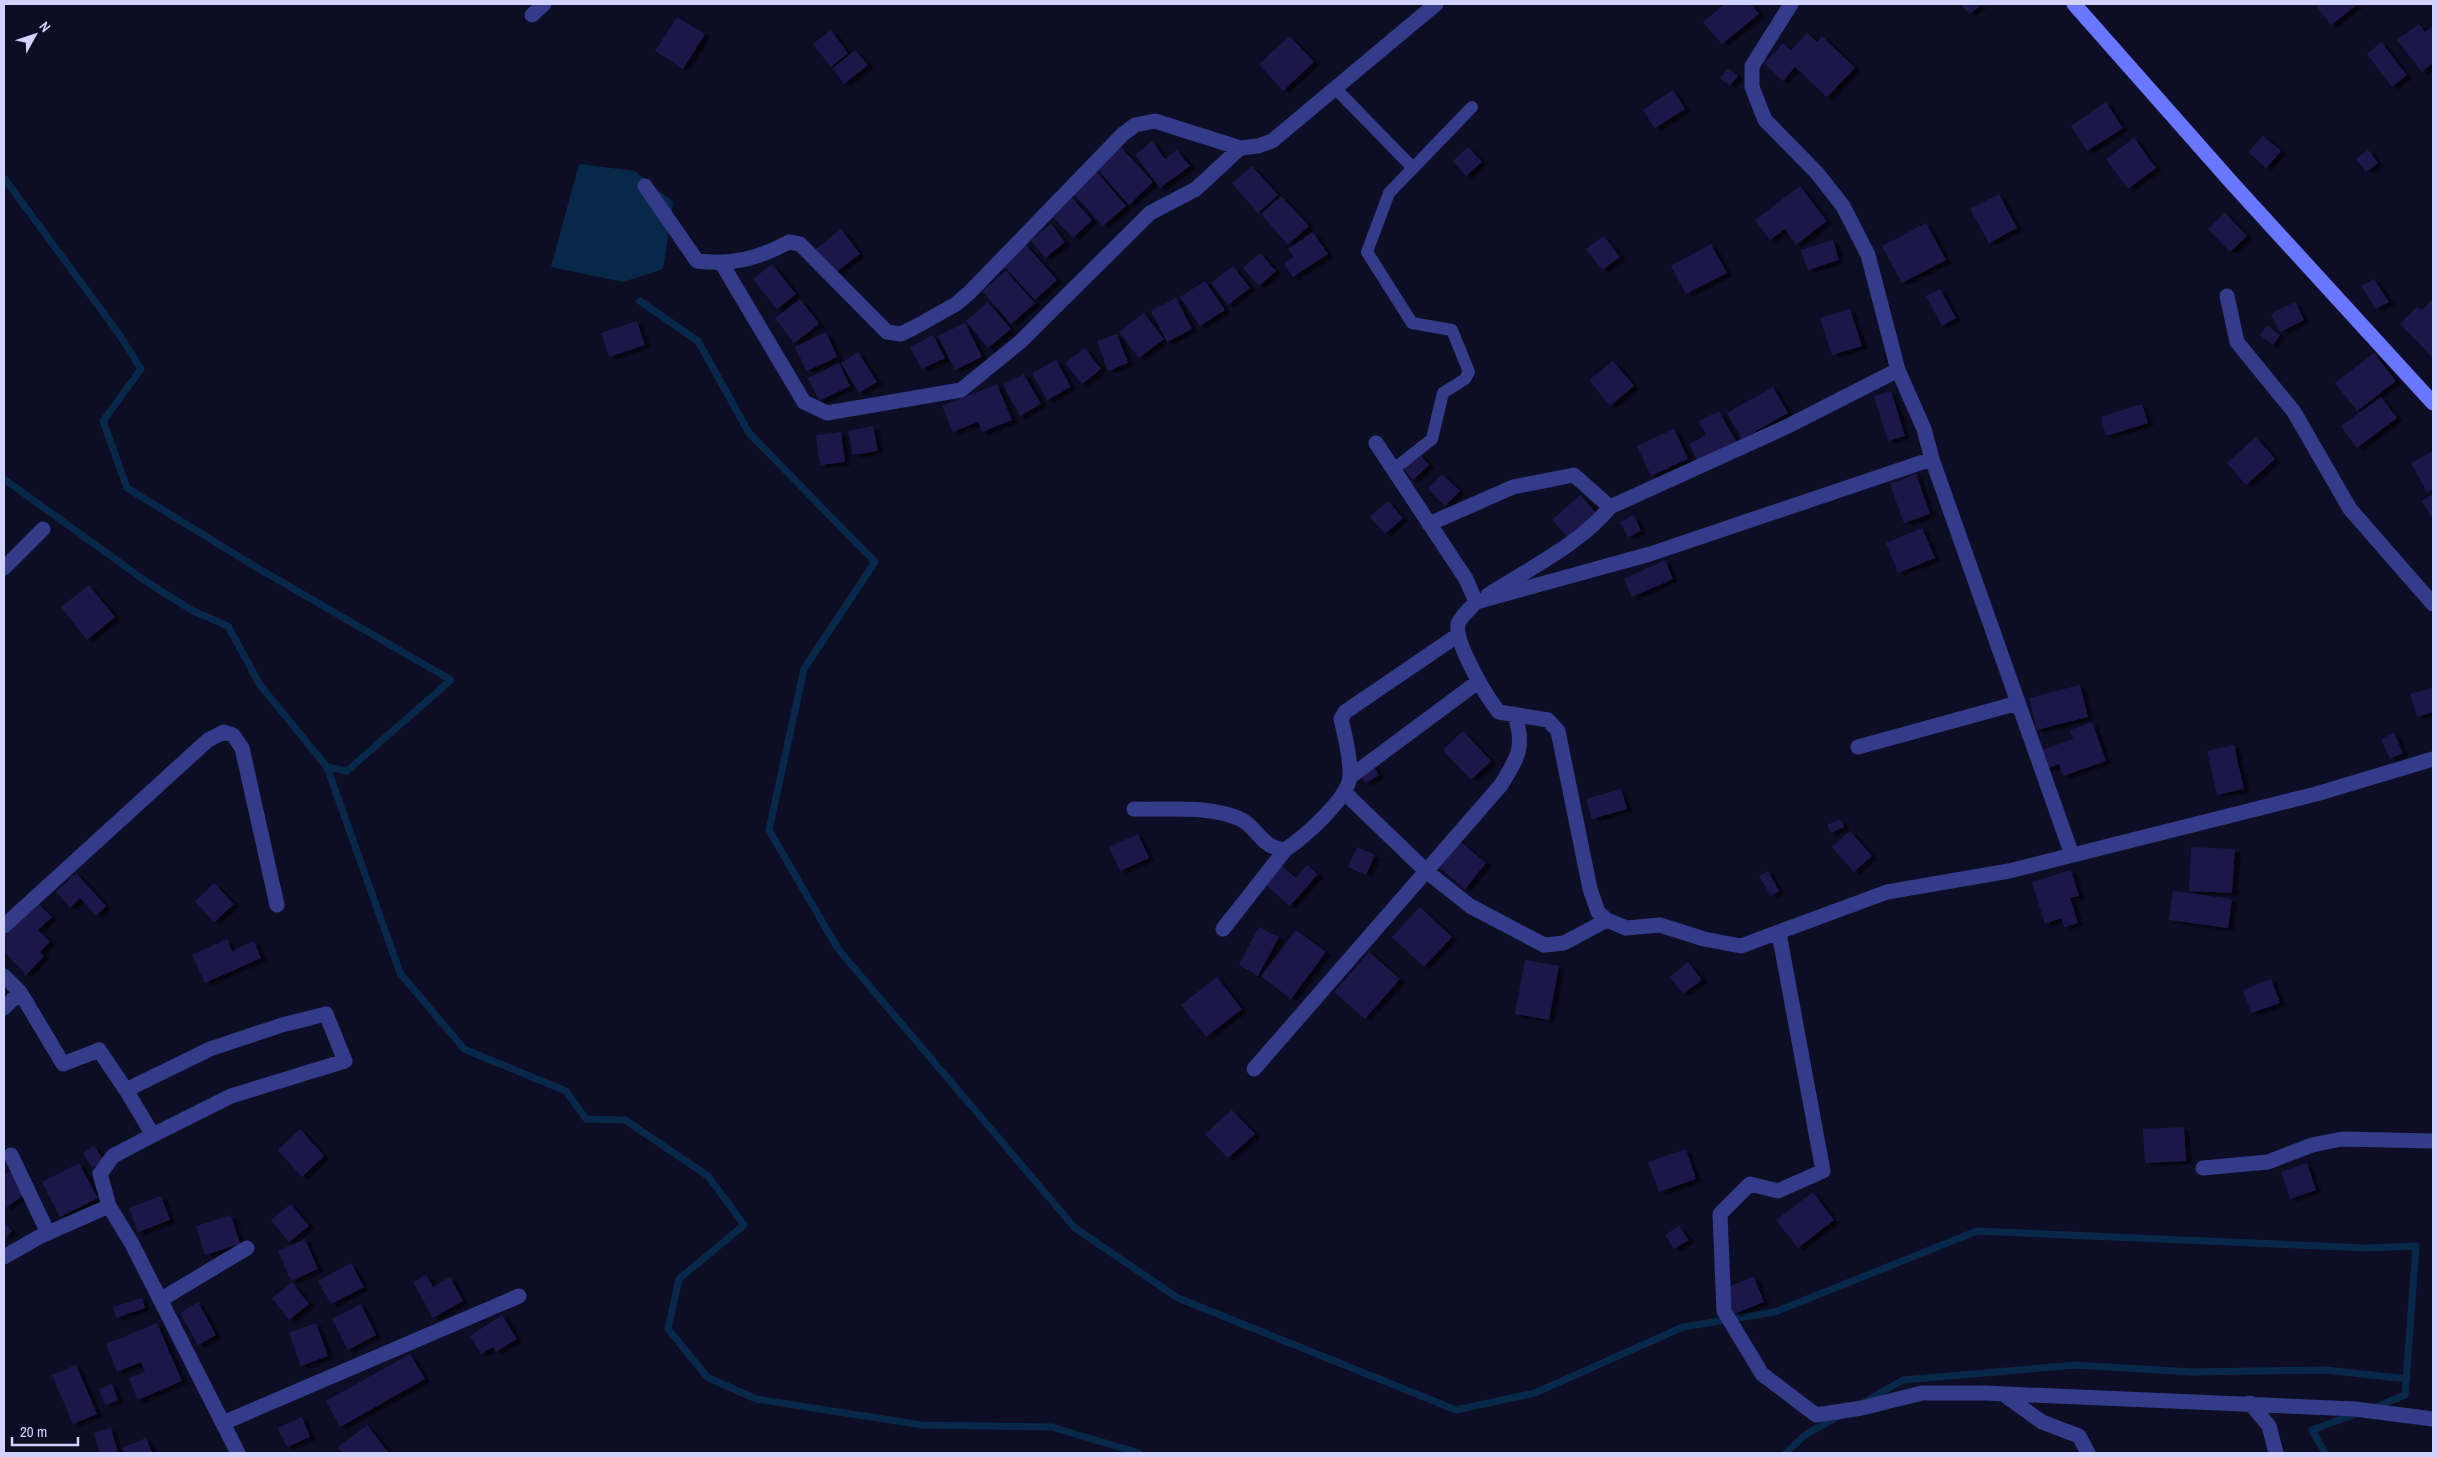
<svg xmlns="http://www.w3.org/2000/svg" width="2437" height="1457" font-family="'Archivo Narrow',sans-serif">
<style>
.water{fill:#08284a}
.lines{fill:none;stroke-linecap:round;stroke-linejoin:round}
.stream{stroke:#08284a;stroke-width:7}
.building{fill:#1c1849;filter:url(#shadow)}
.lane{stroke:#343b89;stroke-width:12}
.street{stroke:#343b89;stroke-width:15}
.secondary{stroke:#6976ff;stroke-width:15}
</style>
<defs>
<filter id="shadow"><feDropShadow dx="5.5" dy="3" stdDeviation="1" flood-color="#0009"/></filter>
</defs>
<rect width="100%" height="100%" fill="#0e0d26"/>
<path class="water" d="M579 164 635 171 673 202 663 269 623 282 551 267Z"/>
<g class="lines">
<path class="stream" d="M4 178 119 334 141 369 103 421 127 488 256 567 451 680 347 771 327 767 260 685 228 626 193 611 147 582 4 479
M640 301 698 341 749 433 875 562 804 669 769 830 838 949 1075 1228 1178 1298 1456 1410 1535 1393 1683 1327 1775 1312 1977 1231 2366 1248 2416 1246 2405 1395 2373 1408
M327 767 400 973 464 1049 566 1091 586 1119 625 1120 708 1176 744 1225 679 1279 668 1329 707 1377 756 1399 922 1425 1052 1427 1139 1453
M1863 1403 1903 1380 2076 1365 2192 1372 2326 1370 2407 1379
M1786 1453 1805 1435 1839 1416
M2325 1453 2312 1430 2358 1413"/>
</g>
<path class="building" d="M1725 4H1751L1759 14 1722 44 1703 22Z
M1960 4H1982L1970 14Z
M2315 4H2358L2331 25Z
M677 17 705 34 683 69 655 51Z
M2419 24 2425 32 2433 26V63L2422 72 2397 40Z
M831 30 848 53 831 67 813 44Z
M1807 33 1817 42 1822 36 1855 68 1827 97 1795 67 1783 81 1764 63 1783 43 1791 50Z
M1290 36 1314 62 1283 91 1259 64Z
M2381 42 2407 75 2392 87 2367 54Z
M855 50 868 65 844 84 833 68Z
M1728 68 1738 76 1730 86 1720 78Z
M1673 90 1685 109 1655 128 1643 110Z
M2106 102 2123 128 2087 151 2071 126Z
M2263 136 2281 151 2266 168 2248 152Z
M2134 138 2156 168 2128 189 2106 159Z
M1152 141 1165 159 1177 150 1190 166 1160 188 1135 155Z
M1121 147 1153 182 1129 205 1097 169Z
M1468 147 1482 162 1466 176 1453 161Z
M2368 150 2378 163 2366 172 2356 159Z
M1252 166 1278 195 1258 213 1232 183Z
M1096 171 1126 206 1103 226 1072 192Z
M1800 186 1827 221 1796 245 1785 229 1770 240 1755 220Z
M1999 194 2017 228 1989 243 1970 209Z
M1281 196 1309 226 1288 245 1261 214Z
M1072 198 1092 220 1073 238 1053 217Z
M2225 213 2247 236 2230 252 2208 229Z
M1926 223 1946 260 1902 283 1882 246Z
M1051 224 1065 242 1045 258 1031 240Z
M841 229 860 254 835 273 816 249Z
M1313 232 1328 254 1293 277 1284 264 1294 257 1288 249Z
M1604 236 1620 257 1602 270 1586 249Z
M1833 240 1839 260 1808 270 1801 250Z
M1711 244 1727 273 1686 294 1671 266Z
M1026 245 1057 280 1035 300 1003 265Z
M1260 253 1276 271 1259 286 1243 268Z
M772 264 796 294 777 309 753 279Z
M1233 266 1250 288 1228 305 1211 283Z
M1006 271 1035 303 1011 324 982 291Z
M2374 279 2389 302 2376 309 2361 286Z
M1205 281 1225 310 1200 326 1180 297Z
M1940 289 1956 318 1942 326 1926 296Z
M1176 298 1192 329 1167 342 1151 311Z
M800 299 819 324 794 343 775 318Z
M2433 299V358L2400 324 2417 307 2422 310Z
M988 302 1011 329 988 348 966 321Z
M2295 302 2304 320 2280 332 2271 314Z
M1850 309 1862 346 1832 355 1820 318Z
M1144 313 1164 339 1139 358 1119 332Z
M637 321 645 345 609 357 601 333Z
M965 323 982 357 955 370 938 336Z
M2267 325 2280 335 2273 345 2260 335Z
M826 332 837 357 807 371 795 347Z
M1117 334 1128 363 1108 371 1097 341Z
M933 335 945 358 922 369 910 347Z
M1085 348 1101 369 1082 384 1065 363Z
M858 352 877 382 859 393 841 363Z
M2374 353 2396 381 2357 411 2335 383Z
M1056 360 1071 387 1047 400 1032 373Z
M1613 361 1634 386 1610 406 1589 380Z
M839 363 850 386 819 401 808 378Z
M1024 374 1041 404 1020 416 1003 385Z
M997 384 1012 420 982 432 978 422 953 432 942 406Z
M1773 387 1788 413 1742 439 1727 413Z
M1891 391 1905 436 1888 441 1874 396Z
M2381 397 2397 418 2357 448 2341 426Z
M2142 404 2148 423 2106 436 2101 417Z
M1719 411 1736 441 1698 461 1689 444 1706 435 1699 421Z
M873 426 878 451 853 455 848 431Z
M1674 429 1688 459 1651 476 1637 446Z
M841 432 845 462 820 465 816 435Z
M2256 437 2275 459 2246 485 2227 463Z
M2433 451V489L2427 492 2411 463Z
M1418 452 1429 465 1413 480 1402 467Z
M1442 474 1460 491 1445 506 1428 489Z
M1916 474 1930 514 1904 523 1890 484Z
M2433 494V520L2422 501Z
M1580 495 1598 515 1571 540 1552 520Z
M1388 501 1403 518 1385 534 1370 517Z
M1634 515 1641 531 1628 537 1620 522Z
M1922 528 1935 558 1898 573 1886 543Z
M1665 560 1673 579 1632 597 1624 579Z
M89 585 115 617 87 640 61 607Z
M2080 685 2088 717 2037 730 2029 698Z
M2433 688V712L2417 717 2410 694Z
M2092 722 2106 761 2063 776 2059 764 2046 769 2039 751 2073 739 2070 730Z
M1463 731 1491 761 1471 780 1443 750Z
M2394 733 2403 753 2390 759 2381 739Z
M2234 745 2244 789 2217 795 2207 751Z
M1372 764 1379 775 1366 783 1359 774Z
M1621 789 1627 809 1592 819 1586 799Z
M1840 819 1844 827 1831 833 1827 825Z
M1850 831 1872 856 1854 872 1832 847Z
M1138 834 1149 858 1120 871 1109 847Z
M1456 838 1486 863 1465 889 1435 864Z
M1357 847 1375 855 1366 875 1348 867Z
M2191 847 2235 849 2232 893 2189 891Z
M1307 865 1318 874 1290 906 1266 885 1282 866 1296 878Z
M2071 870 2079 896 2070 898 2078 923 2064 927 2061 918 2045 924 2032 882Z
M1768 871 1779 891 1771 896 1759 876Z
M76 873 106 906 96 916 80 898 70 908 56 892Z
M214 883 234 904 214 922 195 901Z
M2173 891 2232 899 2228 928 2169 920Z
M37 902 52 917 38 930 50 942 40 952 44 956 26 975 4 951V935Z
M1420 907 1452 937 1424 967 1392 937Z
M1259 927 1279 937 1258 976 1239 965Z
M1296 930 1326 952 1291 999 1261 976Z
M227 939 232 951 254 941 261 958 205 983 192 955Z
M1369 952 1400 979 1365 1019 1334 992Z
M1525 960 1559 966 1549 1020 1515 1014Z
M1688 962 1702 980 1683 994 1670 977Z
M1217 977 1242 1009 1206 1037 1181 1005Z
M2271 979 2280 1003 2251 1013 2243 990Z
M1232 1110 1255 1134 1228 1158 1205 1134Z
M2184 1127 2186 1161 2145 1163 2143 1129Z
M300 1129 324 1156 302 1177 278 1150Z
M94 1146 104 1161 92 1168 83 1153Z
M1686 1149 1696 1179 1659 1192 1648 1162Z
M79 1163 98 1198 60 1217 42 1182Z
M2307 1163 2316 1190 2290 1199 2281 1172Z
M9 1171 26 1193 6 1208 4 1205V1175Z
M1813 1192 1834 1220 1798 1248 1776 1220Z
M161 1196 170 1220 138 1232 129 1208Z
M291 1204 309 1226 289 1242 271 1220Z
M231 1215 240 1244 205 1255 196 1226Z
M4 1222 12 1231 4 1239Z
M1679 1226 1689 1240 1674 1249 1665 1235Z
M305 1239 318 1269 291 1281 278 1251Z
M351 1263 364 1287 331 1304 318 1281Z
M426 1275 433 1287 450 1277 463 1301 433 1318 413 1282Z
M1754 1277 1764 1302 1734 1314 1725 1288Z
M292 1282 309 1304 289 1320 272 1298Z
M142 1298 145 1308 116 1318 113 1307Z
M198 1302 216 1335 198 1345 180 1313Z
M361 1304 376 1335 348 1350 332 1319Z
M502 1315 517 1339 496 1352 493 1347 481 1354 470 1336Z
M157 1323 182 1381 138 1400 129 1378 145 1372 141 1362 117 1372 106 1344Z
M316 1323 328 1356 301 1366 289 1333Z
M410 1354 425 1379 340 1427 326 1401Z
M76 1365 97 1414 73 1424 52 1375Z
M112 1384 118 1400 105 1405 99 1389Z
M302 1417 310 1437 287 1447 278 1428Z
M367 1425 389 1453H343L338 1447Z
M111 1428 118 1453H100L94 1433Z
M146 1438 152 1452 125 1453 122 1448Z"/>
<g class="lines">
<path class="lane" d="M1335 88 1413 168
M1394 469 1432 439 1443 393 1465 379 1469 372 1452 330 1412 323 1367 252 1389 193 1472 107"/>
<path class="street" d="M1791 4 1752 66V87L1765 120 1817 173 1843 206 1868 255 1898 370 1924 429 1932 459 2072 855
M532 15 544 4
M645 186 697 261C733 265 757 259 789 242L800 244 887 332 901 334 917 326 956 304 970 292 1123 134 1135 125 1155 121 1240 148 1258 146 1272 141 1436 4
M722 264 804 402 827 413 961 390 1020 342 1150 213 1196 189 1240 148
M2227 296 2237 342 2294 412 2350 509 2433 604
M1376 443 1466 579 1476 602C1471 608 1460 617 1458 624 1454 642 1487 698 1499 712L1548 720 1558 731 1590 889 1598 912 1607 920 1626 928 1660 925 1704 939 1741 946 1887 892 2009 871 2316 794 2433 759
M1429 524 1513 487 1574 475 1610 507 1788 426 1898 370
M4 568 43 529
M1488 595C1525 571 1583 542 1610 507
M1476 602 1650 554 1932 459
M1858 747 2018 703
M1350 777 1479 681
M1345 793 1426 871 1470 906 1544 945 1564 943 1607 920
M1134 809C1168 810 1206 805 1238 818 1257 825 1259 847 1285 850 1303 838 1349 798 1350 776 1351 759 1345 736 1341 719L1345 712 1458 635
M4 926 208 740 224 732 233 735 242 748 277 905
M1223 929 1285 850
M1779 933 1823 1171 1778 1191 1750 1184 1720 1214 1724 1311 1762 1374 1816 1415 1862 1408 1922 1393H1984L2355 1409 2433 1419
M4 976 20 992 63 1064 99 1050 126 1090
M4 1008 20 992
M1254 1069 1501 785C1518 757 1525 748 1515 715
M11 1155 48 1233
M2203 1168 2268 1162 2312 1145 2342 1139 2433 1141
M109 1206 100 1174 113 1156 153 1135 126 1090 210 1049 282 1025 326 1014 345 1061 231 1096 153 1135
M4 1257 39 1237 109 1206 132 1244 238 1453
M160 1300 247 1248
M2003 1394 2042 1422 2079 1436 2088 1453
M2250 1403 2269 1426 2276 1453
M223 1423 519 1296"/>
<path class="secondary" d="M2074 4 2232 183 2433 403"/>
</g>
<rect width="2437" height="1457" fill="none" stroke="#d2d2ff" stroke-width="10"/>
<g transform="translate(35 35) rotate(50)" stroke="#0e0d26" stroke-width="4" paint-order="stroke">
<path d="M0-4L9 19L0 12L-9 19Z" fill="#d2d2ff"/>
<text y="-8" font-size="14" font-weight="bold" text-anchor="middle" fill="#d2d2ff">N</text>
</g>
<path d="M12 1437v8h66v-8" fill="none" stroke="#d2d2ff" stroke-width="2.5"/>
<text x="20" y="1437" font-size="15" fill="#d2d2ff" stroke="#0e0d26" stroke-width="4" paint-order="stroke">20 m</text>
</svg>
